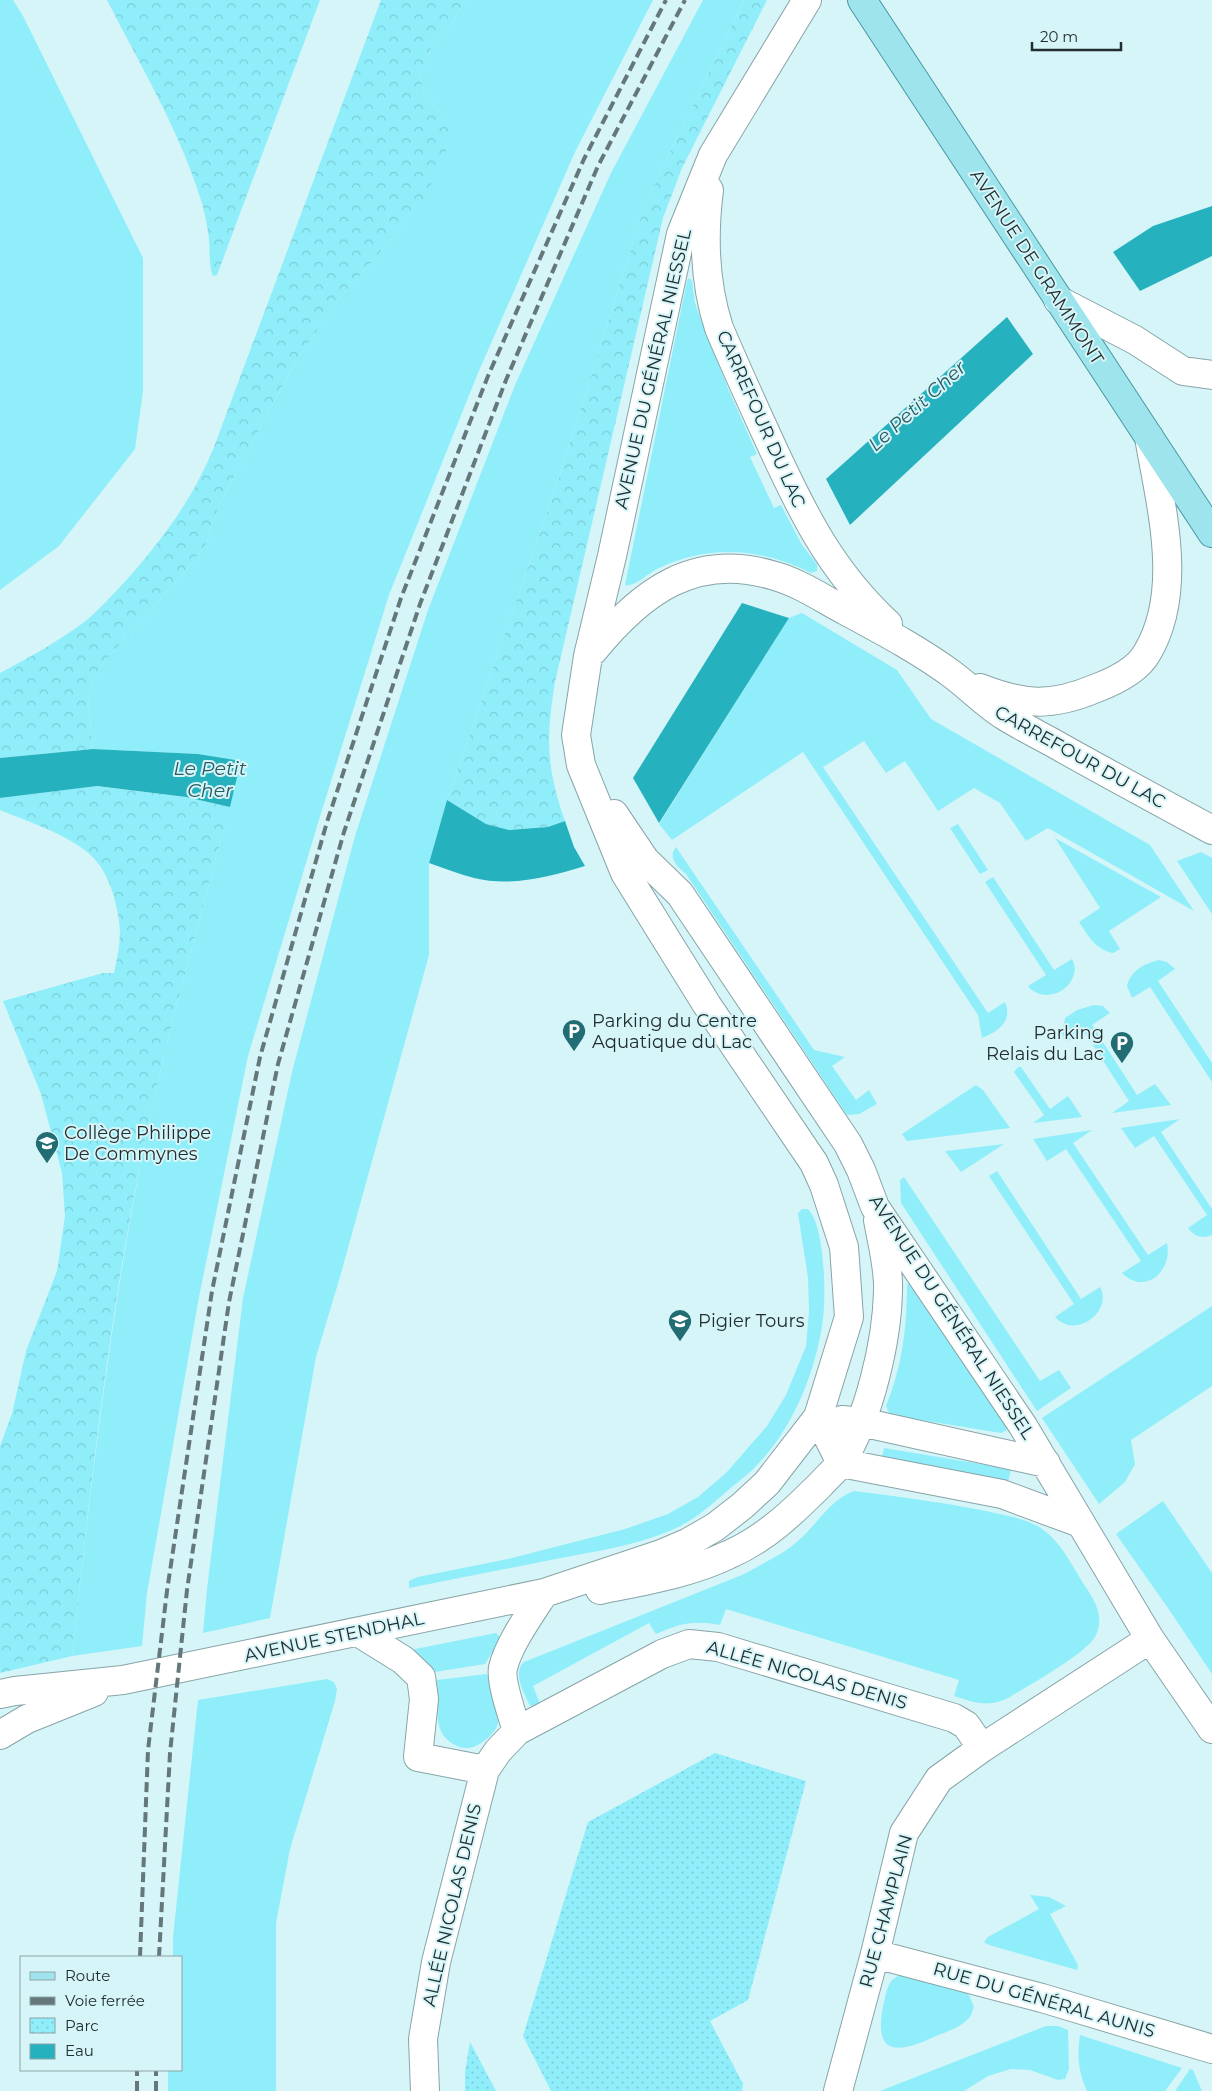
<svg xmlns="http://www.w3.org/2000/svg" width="1212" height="2091" font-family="Montserrat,sans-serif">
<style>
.grass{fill:#8feefa}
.forest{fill:url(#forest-crowns)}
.park{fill:url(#park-dots)}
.water{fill:#26b1bf}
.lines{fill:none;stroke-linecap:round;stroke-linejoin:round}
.minor-casing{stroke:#88a4a7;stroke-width:30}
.major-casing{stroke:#4898a2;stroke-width:30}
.minor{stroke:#fff;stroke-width:28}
.major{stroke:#9ee4ec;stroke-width:28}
.rail{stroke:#65777a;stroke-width:4;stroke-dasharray:10 5;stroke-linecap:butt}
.labels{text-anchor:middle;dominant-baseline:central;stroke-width:4;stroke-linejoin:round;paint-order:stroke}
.street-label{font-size:18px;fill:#222d2f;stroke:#d6f5f8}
.poi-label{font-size:18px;fill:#222d2f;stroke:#d6f5f8;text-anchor:start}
.water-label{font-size:19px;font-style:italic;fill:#275c62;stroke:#d6f5f8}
</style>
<defs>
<pattern id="forest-crowns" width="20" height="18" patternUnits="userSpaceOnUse" patternTransform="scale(1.25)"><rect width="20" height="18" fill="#8feefa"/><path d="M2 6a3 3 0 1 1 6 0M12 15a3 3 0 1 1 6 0" fill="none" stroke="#7bccd7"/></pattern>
<pattern id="park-dots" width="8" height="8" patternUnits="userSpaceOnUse" patternTransform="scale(1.25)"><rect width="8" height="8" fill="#8feefa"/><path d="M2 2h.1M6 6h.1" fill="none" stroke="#7bccd7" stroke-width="1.8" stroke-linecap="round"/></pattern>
</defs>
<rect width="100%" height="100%" fill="#d6f5f8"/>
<path class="grass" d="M0 0H13L23 16 143 258V391L135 449 59 546 0 590Z
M465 0H653L575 152 478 373 389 595 318 823 248 1056 199 1297 147 1593 142 1646 72 1656C90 1492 109 1328 140 1166 166 1029 208 896 241 762L198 754 93 749 88 701 92 680 104 662 177 581 205 546 219 505 296 361 339 299 406 223 447 121 424 93 420 76 431 48 454 20Z
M703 0H744L645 204 557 484 447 800 429 863V955L340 1277 316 1357 270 1618 203 1633 207 1589 243 1298 292 1072 355 836 428 610 515 385 611 173Z
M689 278 692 281 695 303 701 320 730 393 757 454 750 457 774 508 781 505 802 545 817 564V571L811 573C762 548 709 544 659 568 649 572 636 587 625 585L687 281Z
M802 613 897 670 931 719 1150 845 1194 911 1048 828 1026 841 1000 803 974 788 938 811 905 761 886 773 864 741 823 767 988 1013 1005 1002C1013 1021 999 1031 982 1038L978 1015 803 752 672 840 659 824 789 618Z
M958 824 988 870 980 874 950 828Z
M1055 838 1161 897 1109 931 1120 949 1113 953C1095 949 1089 937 1079 922L1100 908Z
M676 847 814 1050 845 1057 832 1066 856 1100 869 1090 877 1104 859 1114 847 1115 686 874C678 867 667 858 676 847Z
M1201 852 1212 858V914L1177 861Z
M993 877 1054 970 1072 959C1074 963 1076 969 1074 974 1069 994 1041 1003 1028 986L1046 975 985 882Z
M1159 960 1167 962 1175 969 1158 981 1212 1063V1082L1150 987 1132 998 1127 986C1131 970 1144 964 1159 960Z
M1094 1005 1103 1006 1110 1013 1092 1025 1137 1095 1155 1084 1171 1105 1112 1113 1129 1101 1084 1031 1066 1042 1062 1034 1065 1018 1077 1010Z
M1018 1067H1021L1050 1109 1068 1096 1082 1117 1033 1123 1044 1115 1014 1072Z
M976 1085 983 1090 1010 1128 907 1141 902 1134Z
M1180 1119 1161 1132 1212 1209V1235C1202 1239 1195 1237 1188 1228L1207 1215 1154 1136 1135 1148 1121 1128Z
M1092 1130 1073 1143 1148 1255 1167 1243C1173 1271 1145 1296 1122 1273L1141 1261 1066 1149 1047 1161 1033 1139Z
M1004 1144 961 1172 945 1151H946Z
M997 1171 1081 1299 1100 1287C1113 1311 1076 1340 1055 1317L1074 1304 989 1176Z
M904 1177 1040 1381 1059 1370 1071 1388 1037 1411 901 1203 900 1180Z
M802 1209H808C825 1226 826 1295 823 1319 816 1371 794 1427 757 1465 748 1475 736 1483 726 1492 707 1509 690 1523 667 1532 633 1546 596 1551 561 1558 510 1568 459 1578 409 1588V1581L418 1577 508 1559 625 1529 668 1514 698 1497 726 1473 767 1426 786 1395 806 1346 809 1311 808 1278 798 1213Z
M909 1281 1012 1427 1001 1433 890 1415 886 1406C902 1367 907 1327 907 1286Z
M1212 1306V1386L1131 1440 1135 1464 1125 1482 1099 1504 1042 1418Z
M884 1448 1011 1469 1008 1482 881 1461Z
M854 1491C897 1496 939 1502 981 1510 1002 1515 1025 1517 1042 1529 1060 1541 1072 1565 1083 1583 1094 1599 1105 1616 1096 1635 1088 1653 1029 1685 1010 1697 990 1708 975 1703 954 1696L959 1680 726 1609 720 1625C694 1620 680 1623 656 1634L649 1623 533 1686 540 1704 531 1706 529 1704C524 1693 512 1672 524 1662L742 1575C761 1564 783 1555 799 1540 818 1523 830 1500 854 1491Z
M1163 1501 1212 1573V1674L1170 1611 1116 1534Z
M496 1633 501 1638 485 1664 435 1672 420 1661 414 1652 415 1649Z
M487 1674C490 1685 499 1712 498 1723 496 1734 478 1748 467 1748 460 1749 448 1742 444 1736 434 1724 438 1696 437 1680Z
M327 1679 334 1682 337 1689 335 1701 290 1849 276 1923V2091H168V2070H181V1957H173V1937L198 1700Z
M1030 1895 1049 1897 1066 1906 1050 1914 1078 1965 1077 1970 989 1945 984 1942 988 1937 1039 1909Z
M901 1975 964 1990 969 1995 974 2007C972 2012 971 2017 967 2020 959 2028 946 2032 936 2036 896 2055 872 2056 884 2002 887 1990 888 1979 901 1975Z
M1046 2026H1058L1068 2030 1069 2069 1065 2079 1058 2080 1030 2070 1011 2069 988 2076 964 2091H880Z
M1080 2035 1182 2068 1165 2091H1087C1078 2072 1077 2055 1080 2035Z
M1190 2069 1193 2070 1202 2091H1175Z"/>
<path class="forest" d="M107 0H320L217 275 213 276C209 268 210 249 209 239 207 224 204 208 199 194 177 126 139 63 107 0Z
M381 0H465L454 20 431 48 420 76 424 93 447 121 450 133 448 147 424 199 406 223 339 299 296 361 219 505 205 546 177 581 104 662 92 680 88 701 93 749 0 758V673C30 657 61 640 88 619 103 606 117 590 131 575 167 533 193 498 214 447Z
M744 0H767L682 168 663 218 555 682C546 738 546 767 565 821L548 827 509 830 486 824 447 800 557 484 645 204Z
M96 786 186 797 230 807C198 925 164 1044 140 1165 108 1327 90 1492 72 1656L0 1673V1446L12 1414 26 1351 57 1271 65 1216 62 1173 41 1094 3 1001 103 973H114C117 959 120 945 120 931 118 904 109 868 86 851 61 832 29 822 0 810V798Z"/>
<path class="park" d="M715 1753 806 1781 748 2000 710 2021 743 2084 742 2091H551L523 2036 588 1822Z
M470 2042 496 2091H465V2072Z"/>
<path class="water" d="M1212 206V256L1140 291 1113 252 1153 226Z
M1007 317 1033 354 850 525 826 479Z
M742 603 789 618 659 823 633 778Z
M93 749 198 754 241 761 230 807 186 797 97 786 0 798V758Z
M447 800 486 824 509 830 548 827 565 821 574 847 585 866C550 877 511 887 474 878 459 874 444 868 429 863Z"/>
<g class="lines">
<g class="minor-casing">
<path id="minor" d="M709 190C703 237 704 282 719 328 735 366 752 403 769 440 802 512 830 570 888 624
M1058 300 1135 340 1183 371 1212 375
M593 651C641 592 695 551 775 576 800 583 823 599 846 611 883 631 919 650 953 675 970 688 985 703 1003 715 1022 727 1043 737 1062 748 1112 776 1162 803 1212 830
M980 688C1023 705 1051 707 1094 689 1113 682 1137 671 1147 653 1185 590 1160 504 1149 437
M614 814 645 860 680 894 848 1144 861 1170 875 1207 1023 1426 1150 1639 1212 1729
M818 1417 841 1463 1002 1494 1080 1523
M842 1420 861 1422 1046 1463
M600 1590C643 1581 688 1574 728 1555 765 1539 793 1512 821 1484 827 1477 836 1470 841 1462 869 1419 887 1341 888 1291 889 1268 882 1243 878 1220
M358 1632 403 1660 421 1677 424 1699 418 1757 485 1770
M0 1694 15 1691 123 1680 544 1593 661 1554 689 1542 715 1527 742 1506 767 1483 818 1417 849 1317 844 1247 824 1185 814 1163 707 1005 625 873 581 765 576 735 588 656 612 556 681 234 713 155 807 0
M517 1731C513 1718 500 1680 503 1668 508 1645 531 1613 544 1593
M0 1735 27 1719 94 1692
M875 1954 1042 1998 1212 2049
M425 2091 423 2039 436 1962 485 1770 498 1751 517 1731 662 1654 689 1644 718 1647 954 1718 966 1725 982 1748
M838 2091 875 1954 904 1833 939 1779 982 1748 1150 1639"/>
</g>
<g class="major-casing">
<path id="major" d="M862 0 1212 533"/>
</g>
<use href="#minor" class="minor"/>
<use href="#major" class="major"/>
<path class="rail" d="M140 1957 148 1750 167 1591 212 1291 260 1057 327 822 401 598 488 376 584 159 666 0
M159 1957 170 1753 187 1590 229 1302 278 1064 344 832 420 604 506 380 598 166 685 0
M137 2091V2070
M156 2091V2070"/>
</g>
<defs>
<g id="parking-pin" transform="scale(1.25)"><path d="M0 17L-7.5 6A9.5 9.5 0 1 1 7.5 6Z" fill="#226c74" stroke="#d6f5f8"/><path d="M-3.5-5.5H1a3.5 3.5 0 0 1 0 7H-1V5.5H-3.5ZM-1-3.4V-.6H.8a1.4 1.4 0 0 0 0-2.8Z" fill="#fff"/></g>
<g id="school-pin" transform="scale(1.25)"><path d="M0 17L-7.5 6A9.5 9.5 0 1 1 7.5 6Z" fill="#226c74" stroke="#d6f5f8"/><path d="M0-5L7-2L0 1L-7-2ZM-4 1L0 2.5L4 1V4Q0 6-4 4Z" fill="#fff"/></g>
<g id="university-pin" transform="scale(1.25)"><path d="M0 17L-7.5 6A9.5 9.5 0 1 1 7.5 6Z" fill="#226c74" stroke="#d6f5f8"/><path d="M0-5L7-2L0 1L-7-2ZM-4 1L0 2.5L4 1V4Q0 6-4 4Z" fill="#fff"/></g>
</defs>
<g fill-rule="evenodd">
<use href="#parking-pin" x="574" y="1031"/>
<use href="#parking-pin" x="1122" y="1043"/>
<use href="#school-pin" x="47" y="1143"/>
<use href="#university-pin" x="680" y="1321"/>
</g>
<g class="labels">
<g class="street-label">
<text transform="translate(1037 267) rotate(57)">AVENUE DE GRAMMONT</text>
<text transform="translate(653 369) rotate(-77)">AVENUE DU GÉNÉRAL NIESSEL</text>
<text transform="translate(761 419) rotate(66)">CARREFOUR DU LAC</text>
<text transform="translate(1080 757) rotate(29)">CARREFOUR DU LAC</text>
<text transform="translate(952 1317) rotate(57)">AVENUE DU GÉNÉRAL NIESSEL</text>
<text transform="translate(334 1637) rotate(-12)">AVENUE STENDHAL</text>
<text transform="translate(807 1675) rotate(16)">ALLÉE NICOLAS DENIS</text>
<text transform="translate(452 1905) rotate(-77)">ALLÉE NICOLAS DENIS</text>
<text transform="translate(886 1911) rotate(-75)">RUE CHAMPLAIN</text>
<text transform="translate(1044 2000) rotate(16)">RUE DU GÉNÉRAL AUNIS</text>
</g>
<g class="poi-label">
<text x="592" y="1021">Parking du Centre<tspan x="592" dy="21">Aquatique du Lac</tspan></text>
<text x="1104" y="1033" text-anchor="end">Parking<tspan x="1104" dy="21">Relais du Lac</tspan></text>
<text x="64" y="1133">Collège Philippe<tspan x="64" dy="21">De Commynes</tspan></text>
<text x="698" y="1321">Pigier Tours</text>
</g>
<g class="water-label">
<text transform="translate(917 406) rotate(-42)">Le Petit Cher</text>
<text x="210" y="768">Le Petit<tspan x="210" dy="22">Cher</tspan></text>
</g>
</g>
<rect x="20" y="1956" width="162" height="115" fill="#d6f5f8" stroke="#8ea5a8"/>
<rect x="30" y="1972" width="25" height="8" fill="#9ee4ec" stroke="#8ea5a8"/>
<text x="65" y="1981" font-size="15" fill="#222d2f">Route</text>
<rect x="30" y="1997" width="25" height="8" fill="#65777a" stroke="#8ea5a8"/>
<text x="65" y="2006" font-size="15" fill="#222d2f">Voie ferrée</text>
<rect x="30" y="2018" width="25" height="15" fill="url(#park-dots)" stroke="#8ea5a8"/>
<text x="65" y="2031" font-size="15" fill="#222d2f">Parc</text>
<rect x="30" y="2044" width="25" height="15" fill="#26b1bf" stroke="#8ea5a8"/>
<text x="65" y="2056" font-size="15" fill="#222d2f">Eau</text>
<path d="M1032 42v8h89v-8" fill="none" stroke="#222d2f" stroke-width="2.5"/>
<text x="1040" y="42" font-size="15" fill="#222d2f" stroke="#d6f5f8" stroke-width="4" paint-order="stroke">20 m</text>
</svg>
